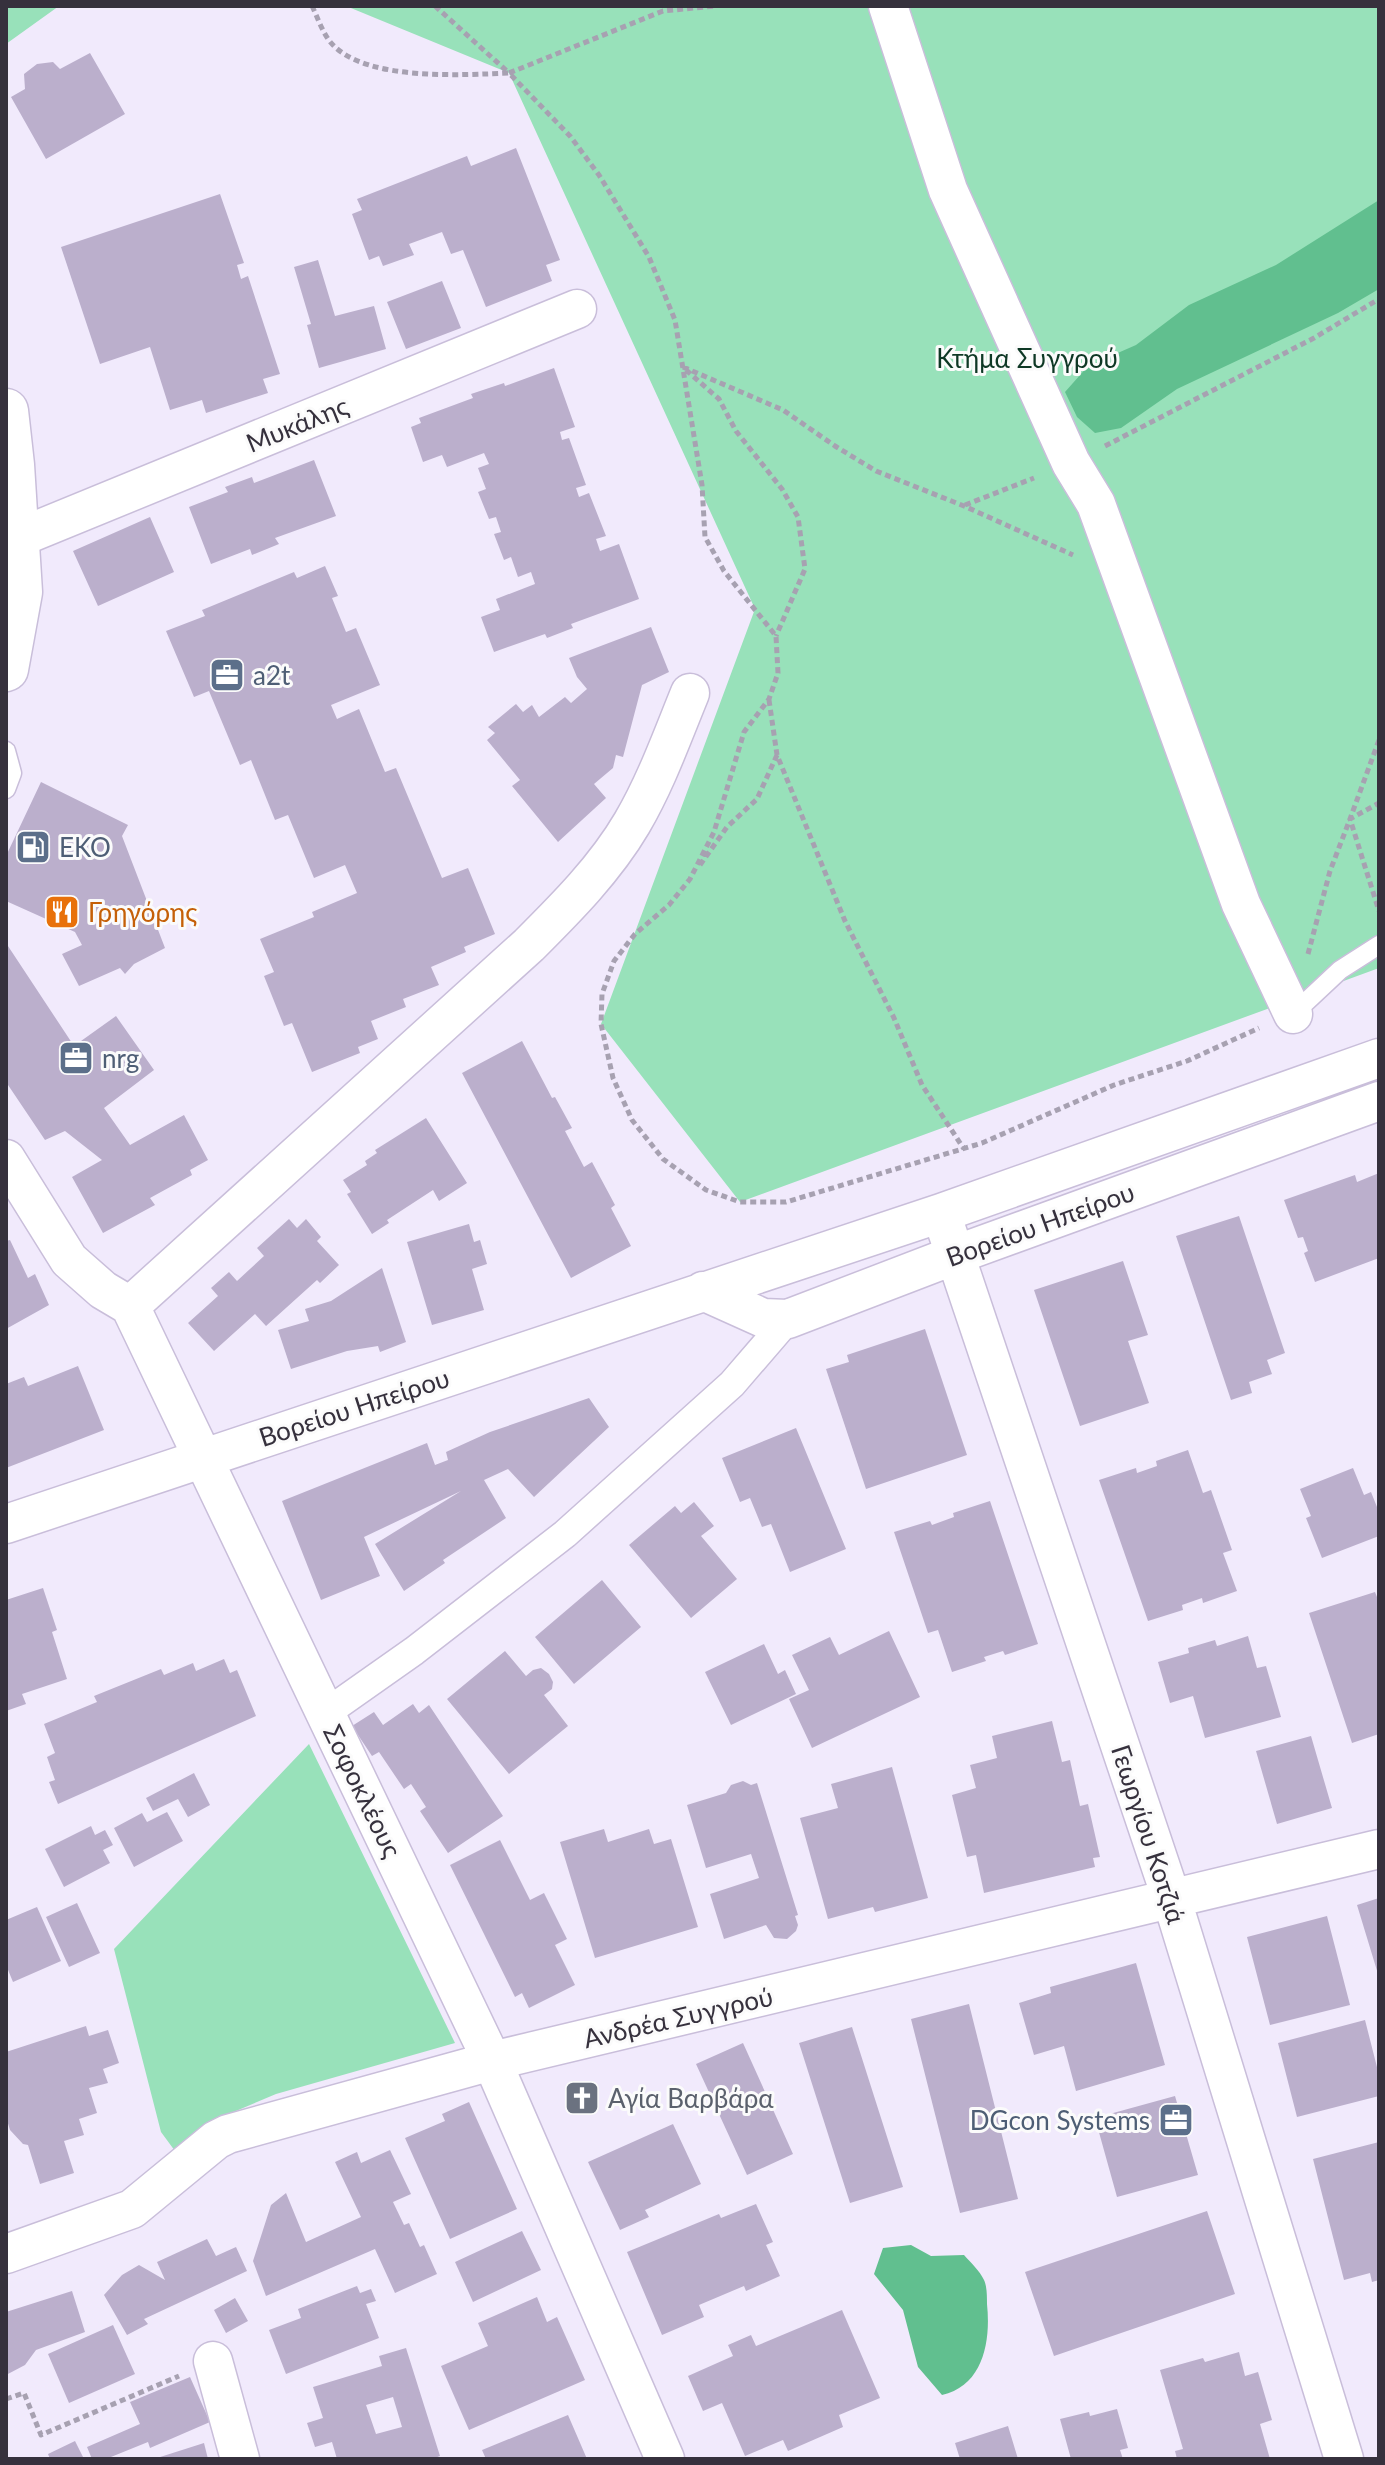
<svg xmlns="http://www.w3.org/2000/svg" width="1385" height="2465" font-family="Lato,sans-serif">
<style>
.green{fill:#98e1ba}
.forest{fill:#61bf8f}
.building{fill:#bbafcc;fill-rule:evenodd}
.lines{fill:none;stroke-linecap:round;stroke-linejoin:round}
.service-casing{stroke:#c9beda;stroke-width:21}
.pedestrian-casing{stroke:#c9beda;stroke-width:31}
.minor-casing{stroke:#c9beda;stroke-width:41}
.primary-casing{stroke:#c9beda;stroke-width:47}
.path{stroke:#a7a1b1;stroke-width:5;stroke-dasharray:6 4;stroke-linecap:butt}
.service{stroke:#fff;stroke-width:18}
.pedestrian{stroke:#fff;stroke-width:28}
.minor{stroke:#fff;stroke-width:38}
.primary{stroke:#fff;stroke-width:44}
.labels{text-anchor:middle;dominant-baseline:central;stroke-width:6;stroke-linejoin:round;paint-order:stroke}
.park-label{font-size:26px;fill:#0e3825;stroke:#fbfbfb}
.street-label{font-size:26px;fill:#36313d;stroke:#fbfbfb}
.service-label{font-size:26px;fill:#4e5e75;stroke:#fbfbfb;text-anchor:start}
.food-label{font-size:26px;fill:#c56008;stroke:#fbfbfb;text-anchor:start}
.worship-label{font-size:26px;fill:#5b616d;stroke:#fbfbfb;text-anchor:start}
</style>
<rect width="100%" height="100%" fill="#f1eafc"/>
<path class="green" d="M6 6H59L6 44Z
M346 6H1379V968L740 1202 601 1024 755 609 509 73Z
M309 1744 455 2043 276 2094 217 2119 175 2151 161 2132 114 1949Z"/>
<path class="forest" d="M1379 200V289L1338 313 1177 389 1121 428 1095 433 1077 417 1065 392 1088 366 1136 345 1189 305 1276 265Z
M911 2245 931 2256 964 2255C970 2262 980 2271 984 2280 987 2286 987 2297 987 2304 991 2342 983 2386 942 2395L918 2367 903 2310 874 2274 883 2248Z"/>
<path class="building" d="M90 53 125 114 46 159 11 97 25 89 24 74 37 64 53 62 60 69Z
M516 148 560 260 546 265 552 281 486 307 463 250 451 254 442 232 409 244 414 255 383 266 379 256 369 260 352 214 362 210 357 199 467 156 471 166Z
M220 194 244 263 237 265 241 279 248 276 280 374 263 379 268 393 206 413 202 400 170 410 150 347 100 364 61 247Z
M318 260 335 316 374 306 386 349 319 368 307 325 311 324 294 267Z
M442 281 461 328 406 349 387 302Z
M554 368 575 427 560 432 562 440 569 438 586 485 576 488 579 497 589 493 606 536 596 539 600 551 619 544 639 599 571 624 573 628 547 638 545 634 494 652 481 617 500 610 496 599 535 584 531 572 518 577 511 557 504 560 494 534 501 532 496 517 489 519 478 492 486 489 478 468 489 464 484 453 447 467 442 455 423 462 411 427 421 423 419 418 473 398 471 394 504 383 505 386Z
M314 460 336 516 275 538 279 544 252 555 250 549 211 564 189 507 228 492 225 487 252 477 254 483Z
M150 517 174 572 98 606 73 551Z
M325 566 338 596 332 598 346 632 356 628 380 685 331 705 337 719 359 709 385 772 396 768 442 878 468 868 495 934 464 947 466 952 431 967 439 985 403 999 406 1007 371 1021 378 1039 358 1047 360 1053 312 1072 292 1023 284 1026 264 976 274 972 260 939 314 917 312 912 357 893 345 865 314 878 288 815 275 820 251 760 240 765 209 691 194 697 166 631 205 616 202 610 294 572 297 578Z
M651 627 669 672 642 685 623 757 616 755 613 768 594 784 606 798 558 842 512 786 520 780 487 740 495 733 488 727 516 704 523 712 532 705 539 717 565 697 571 703 587 689 577 677 569 658Z
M41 782 128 825 122 836 165 948 134 964 125 974 120 968 79 986 62 954 82 945 75 932 6 901V856Z
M6 943 74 1046 116 1016 154 1070 104 1108 130 1145 184 1115 208 1160 190 1170 192 1175 150 1198 155 1205 103 1233 72 1177 102 1160 65 1131 45 1140 6 1082Z
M522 1041 552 1098 555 1097 572 1128 565 1131 584 1167 592 1162 615 1205 611 1208 631 1246 571 1278 462 1073Z
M426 1118 467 1183 439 1201 433 1190 387 1220 389 1223 372 1234 347 1194 351 1192 343 1180 367 1165 365 1161 377 1153 375 1150Z
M1379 1173V1258L1315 1282 1304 1253 1308 1251 1303 1237 1298 1238 1284 1200 1355 1175 1357 1182Z
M1239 1216 1285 1353 1267 1360 1272 1374 1249 1382 1252 1393 1231 1400 1176 1236Z
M289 1219 297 1228 306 1219 321 1237 317 1241 339 1265 320 1283 317 1280 266 1326 255 1314 214 1351 188 1323 218 1296 211 1288 229 1272 237 1281 264 1256 257 1248Z
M469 1224 474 1242 480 1240 487 1264 472 1269 484 1310 432 1325 407 1242Z
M10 1240 28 1278 35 1274 49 1305 6 1329V1241Z
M1123 1261 1148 1335 1128 1341 1149 1403 1080 1426 1034 1290Z
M382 1268 406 1342 380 1352 378 1346 347 1351 291 1369 278 1330 309 1321 305 1309 331 1301Z
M925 1329 967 1455 866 1489 826 1369 849 1362 847 1355Z
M78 1366 104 1430 6 1468V1384L24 1377 28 1386Z
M589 1398 609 1427 534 1497 508 1469 484 1480 506 1518 443 1560 445 1563 404 1591 375 1544 461 1491 364 1537 380 1576 321 1600 282 1501 427 1443 435 1465 448 1460 446 1452 490 1432Z
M796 1428 846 1549 790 1572 771 1524 762 1527 750 1498 740 1502 722 1458Z
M1188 1450 1203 1493 1211 1490 1232 1550 1223 1553 1237 1591 1203 1603 1202 1598 1182 1605 1183 1610 1148 1621 1099 1480 1136 1468 1137 1473 1157 1466 1156 1461Z
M1353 1468 1364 1495 1371 1492 1379 1512V1536L1322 1558 1306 1518 1311 1516 1300 1489Z
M990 1501 1038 1644 1005 1655 1003 1651 984 1657 986 1661 952 1672 938 1630 928 1633 894 1532 930 1521 932 1525 954 1517 953 1513Z
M694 1502 714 1526 701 1536 737 1579 691 1618 629 1545 675 1506 681 1513Z
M602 1580 641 1627 574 1684 535 1637Z
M43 1588 57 1630 52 1632 67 1679 22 1694 26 1704 6 1711V1600Z
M1375 1592 1377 1597 1379 1596V1734L1352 1743 1309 1613Z
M889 1631 920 1697 812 1748 789 1699 809 1690 792 1655 830 1637 839 1655Z
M1248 1636 1257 1668 1266 1666 1281 1717 1205 1738 1193 1696 1170 1703 1158 1662 1189 1653 1188 1648 1215 1640 1217 1646Z
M764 1644 778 1674 785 1670 796 1694 731 1725 705 1672Z
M505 1651 526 1676 533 1670 541 1668 549 1674 553 1682 552 1689 544 1695 568 1726 509 1774 447 1699Z
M224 1659 230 1673 237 1670 256 1716 58 1804 49 1782 55 1780 47 1757 55 1753 44 1724 97 1702 94 1696 161 1669 164 1675 193 1663 196 1671Z
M413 1704 419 1713 429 1705 503 1816 448 1853 420 1811 426 1807 411 1784 404 1789 379 1752 372 1756 352 1726 374 1712 383 1725Z
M1052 1721 1062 1762 1070 1760 1080 1806 1088 1804 1100 1857 1093 1858 1095 1867 984 1893 976 1855 967 1857 952 1795 976 1788 970 1765 997 1758 992 1736Z
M1311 1736 1332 1808 1277 1824 1256 1751Z
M892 1767 928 1898 875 1912 873 1907 828 1919 800 1818 838 1808 831 1784Z
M194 1773 210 1805 188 1817 178 1799 153 1811 146 1798Z
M743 1781 751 1785 757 1783 798 1915 795 1916 798 1925 796 1931 787 1939 774 1938 766 1925 724 1939 710 1894 759 1878 751 1854 706 1868 687 1805 726 1793 731 1785Z
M167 1812 183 1841 134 1867 114 1828 142 1813 147 1822Z
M91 1826 95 1835 105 1830 113 1845 103 1850 110 1863 64 1887 45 1849Z
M604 1829 608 1842 649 1829 654 1844 671 1839 698 1927 595 1958 560 1842Z
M500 1840 530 1900 544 1893 567 1939 555 1945 575 1985 529 2008 522 1993 515 1997 450 1865Z
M1379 1898V1974H1378L1357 1905Z
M77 1903 100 1953 69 1967 46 1917Z
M37 1907 61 1961 13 1982 6 1965V1920Z
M1327 1916 1350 2005 1270 2025 1247 1937Z
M1136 1963 1165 2065 1076 2091 1064 2046 1034 2055 1019 2003 1051 1993 1050 1987Z
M969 2004 1018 2199 960 2213 911 2019Z
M1365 2020 1379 2075V2096L1297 2117 1278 2043Z
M86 2026 89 2036 108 2030 119 2063 103 2069 108 2083 89 2088 97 2113 79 2119 84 2135 64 2141 74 2173 40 2184 28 2145 23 2144 10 2130 6 2117V2052Z
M852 2027 903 2187 850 2203 799 2043Z
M743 2043 793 2154 747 2175 696 2064Z
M1175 2096 1198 2175 1117 2197 1095 2118Z
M469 2102 517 2209 450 2239 405 2138 445 2121 442 2114Z
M673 2124 701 2184 645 2210 649 2217 620 2230 588 2162Z
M1379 2142V2280L1372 2282 1370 2273 1344 2280 1313 2159Z
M390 2150 411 2194 393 2202 404 2225 409 2223 420 2247 424 2245 437 2274 395 2293 375 2249 266 2296 253 2261 271 2205 286 2193 306 2242 361 2217 335 2162 357 2152 361 2163Z
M756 2204 773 2242 766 2245 780 2276 746 2291 744 2286 699 2305 704 2317 662 2335 627 2252 719 2214 721 2218Z
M1207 2211 1235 2294 1054 2356 1025 2272Z
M522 2231 541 2270 473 2302 455 2262Z
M207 2239 216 2256 236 2247 247 2271 144 2319 148 2324 127 2335 104 2295 122 2275 139 2265 165 2280 157 2262Z
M357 2286 360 2293 371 2289 376 2301 366 2304 379 2338 286 2374 269 2330 301 2318 298 2309Z
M72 2291 85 2332 36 2350 25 2365 6 2375V2312Z
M537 2297 547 2322 557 2317 585 2380 469 2430 441 2366 488 2346 478 2323Z
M235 2298 248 2321 226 2333 214 2310Z
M842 2310 880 2398 839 2415 843 2427 788 2451 783 2440 745 2456 722 2403 703 2411 688 2376 733 2356 728 2345 751 2335 756 2346Z
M113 2325 135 2374 69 2403 48 2354Z
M406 2348 440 2456 432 2459H337L332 2442 315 2447 307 2423 323 2418 313 2387 382 2366 379 2356ZM393 2397 402 2427 376 2434 366 2405Z
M1239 2352 1245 2376 1258 2372 1272 2420 1260 2424 1270 2459H1177L1175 2451 1183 2449 1160 2370 1203 2358 1205 2362Z
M190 2377 210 2422 150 2448 148 2442 106 2459H92L87 2447 140 2424 130 2402Z
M1117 2409 1128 2448 1120 2450 1123 2459H1071L1060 2419 1089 2412 1090 2416Z
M568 2415 587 2459H486L482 2450Z
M1008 2426 1018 2459H960L955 2443Z
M75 2441 84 2459H50L48 2454Z
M204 2443 208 2459H157V2458Z"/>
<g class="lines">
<g class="service-casing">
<path id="service" d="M6 751 12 773 6 789
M1293 1014 1340 970 1379 945"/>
</g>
<g class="pedestrian-casing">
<path id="pedestrian" d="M326 1713 414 1651 565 1534 732 1384 788 1319"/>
</g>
<g class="minor-casing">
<path id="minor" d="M888 6 948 190 1071 463 1096 504 1241 904 1293 1014
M18 538 577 309
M6 1159 69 1260 103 1290 130 1306 492 2061 665 2459
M941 1213 1172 1900 1344 2459
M703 1291 763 1318 788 1319 955 1255 1379 1101
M130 1306 529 945C566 908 605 869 632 823 656 782 672 737 690 693
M6 1524 941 1213 1379 1058
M6 2254 132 2209 216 2140 228 2134 492 2061 1379 1849
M213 2361 240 2459"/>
</g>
<g class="primary-casing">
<path id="primary" d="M6 411 12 465 20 592 6 669"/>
</g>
<path class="path" d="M312 6C318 18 323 35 333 45 368 81 461 75 509 73L570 136 599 175 649 257 675 320 702 485 705 537 724 571 776 636 778 673 769 699 744 732 714 832 690 879 669 905 635 934 614 961 602 994 601 1024 613 1078 632 1120 663 1159 706 1190 740 1202H786L982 1143 1114 1085 1187 1061 1259 1028
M435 6 509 73 663 11 715 6
M683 367 783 410 835 446 876 471 964 506 1073 555
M686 370 719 399 736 431 782 489 798 517 805 569 776 636
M1105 446 1314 338 1379 299
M965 505 1034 478
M769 700 777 755 845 921 894 1018 922 1085 964 1149
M1379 740 1350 819 1379 911
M700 865 727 827 757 799 777 755
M1308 954 1330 871 1350 819 1379 803
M6 2399 24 2393 41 2435 179 2376"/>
<use href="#service" class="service"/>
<use href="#pedestrian" class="pedestrian"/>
<use href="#minor" class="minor"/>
<use href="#primary" class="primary"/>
</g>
<defs>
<g id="office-square" transform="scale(1.8)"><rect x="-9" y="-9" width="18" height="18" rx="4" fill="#5c6f8a" stroke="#fbfbfb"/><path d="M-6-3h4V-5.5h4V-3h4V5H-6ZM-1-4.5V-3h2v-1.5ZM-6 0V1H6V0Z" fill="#fff"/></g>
<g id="fuel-square" transform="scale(1.8)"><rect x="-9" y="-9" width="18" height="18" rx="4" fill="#5c6f8a" stroke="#fbfbfb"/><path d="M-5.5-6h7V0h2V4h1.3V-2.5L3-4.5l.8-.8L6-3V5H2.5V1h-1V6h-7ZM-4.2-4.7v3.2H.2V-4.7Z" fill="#fff"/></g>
<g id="restaurant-square" transform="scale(1.8)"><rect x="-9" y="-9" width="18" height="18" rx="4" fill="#e8710a" stroke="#fbfbfb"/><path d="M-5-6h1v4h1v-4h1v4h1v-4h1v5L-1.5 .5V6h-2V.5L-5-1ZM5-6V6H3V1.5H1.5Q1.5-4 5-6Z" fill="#fff"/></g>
<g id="church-square" transform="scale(1.8)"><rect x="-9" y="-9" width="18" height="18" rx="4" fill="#6b7280" stroke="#fbfbfb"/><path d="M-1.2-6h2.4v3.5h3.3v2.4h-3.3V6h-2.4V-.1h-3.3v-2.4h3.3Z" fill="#fff"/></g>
</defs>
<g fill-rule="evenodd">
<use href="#office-square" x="227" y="675"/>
<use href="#fuel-square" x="33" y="847"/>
<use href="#restaurant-square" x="62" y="912"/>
<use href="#office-square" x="76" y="1058"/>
<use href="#church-square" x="582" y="2098"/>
<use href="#office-square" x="1176" y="2120"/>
</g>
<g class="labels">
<g class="park-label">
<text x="1027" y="358">Κτήμα Συγγρού</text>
</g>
<g class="street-label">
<text transform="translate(297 424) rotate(-22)">Μυκάλης</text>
<text transform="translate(1040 1224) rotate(-20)">Βορείου Ηπείρου</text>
<text transform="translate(354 1407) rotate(-18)">Βορείου Ηπείρου</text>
<text transform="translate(363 1791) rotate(64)">Σοφοκλέους</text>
<text transform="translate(1149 1834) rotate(72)">Γεωργίου Κοτζιά</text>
<text transform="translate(678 2017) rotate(-13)">Ανδρέα Συγγρού</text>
</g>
<g class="service-label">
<text x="253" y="675">a2t</text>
<text x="59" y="847">EKO</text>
<text x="102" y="1058">nrg</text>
<text x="1150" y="2120" text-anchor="end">DGcon Systems</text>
</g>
<g class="food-label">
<text x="88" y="912">Γρηγόρης</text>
</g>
<g class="worship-label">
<text x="608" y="2098">Αγία Βαρβάρα</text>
</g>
</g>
<rect width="1385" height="2465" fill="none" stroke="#36313d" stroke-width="16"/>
</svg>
